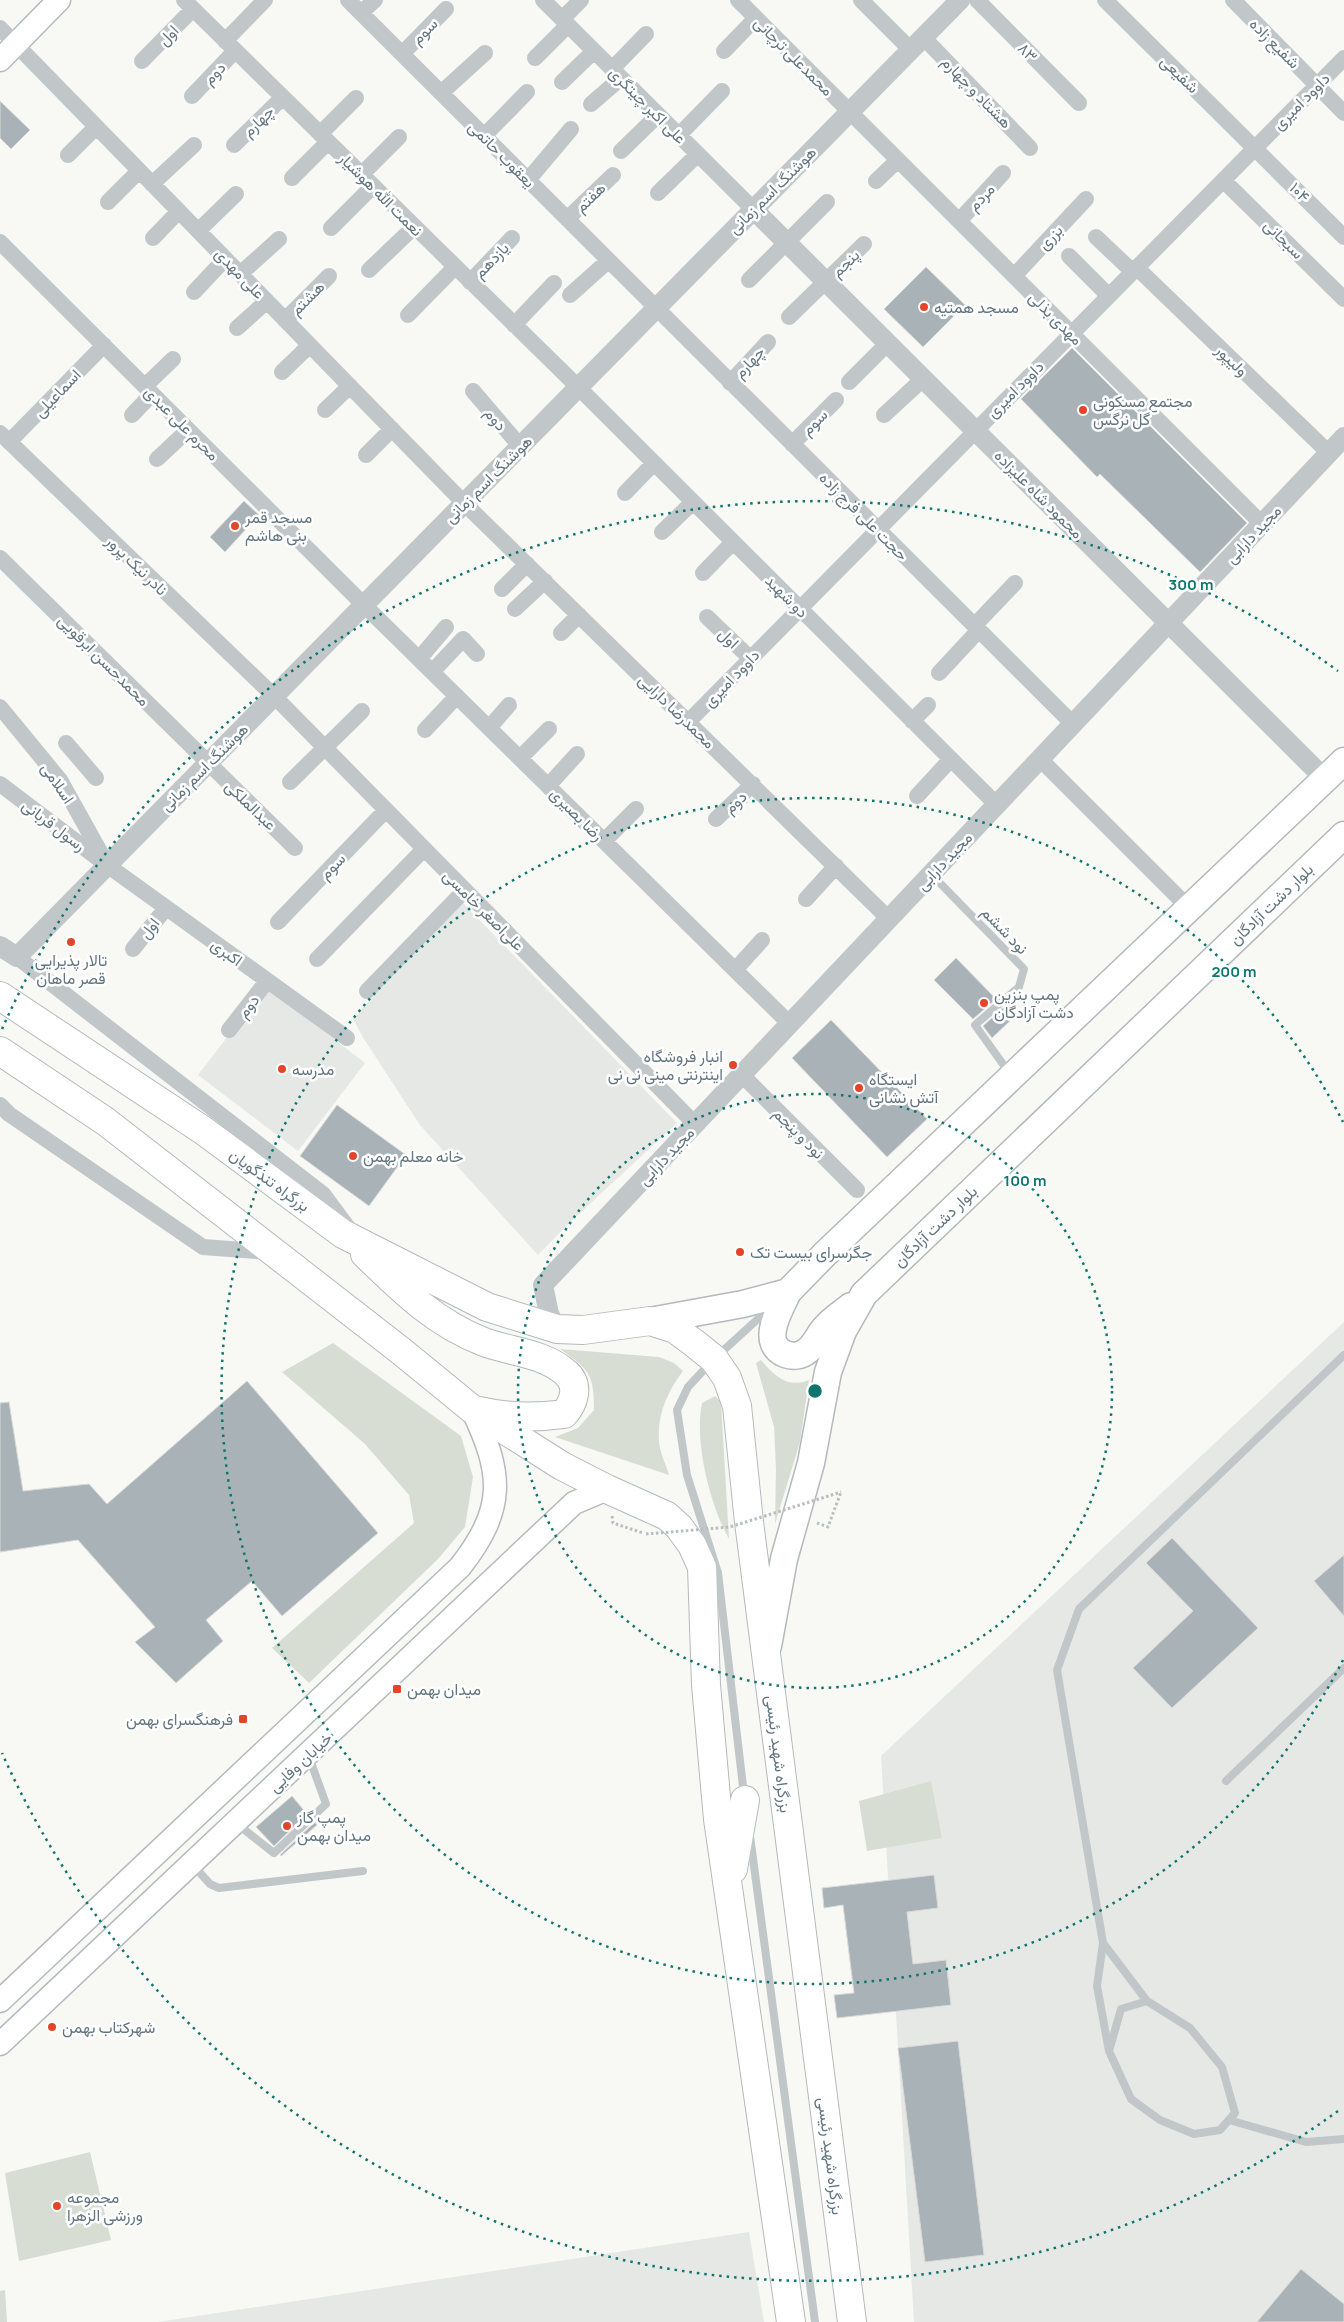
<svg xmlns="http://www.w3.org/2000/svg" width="1344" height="2322" font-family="Manrope,Vazirmatn,sans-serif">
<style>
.built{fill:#e6e8e6}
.green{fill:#d8ddd4}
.building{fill:#a8b2b7;stroke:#dadad8}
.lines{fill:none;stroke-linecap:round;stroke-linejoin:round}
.secondary-casing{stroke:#b4babe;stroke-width:25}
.primary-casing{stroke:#b3b9bc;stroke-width:29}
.trunk-casing{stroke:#b5b9bc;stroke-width:30}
.path{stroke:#b9bdc0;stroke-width:3;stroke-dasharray:2.5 2.5;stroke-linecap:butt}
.service{stroke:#c1c6c9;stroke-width:8}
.minor{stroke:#c1c6c9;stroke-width:16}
.tertiary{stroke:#c1c6c9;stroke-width:20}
.secondary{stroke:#fff;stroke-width:22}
.primary{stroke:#fff;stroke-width:26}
.trunk{stroke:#fff;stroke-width:28}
.path-bridge{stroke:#b9bdc0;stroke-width:3;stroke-dasharray:2.5 2.5;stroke-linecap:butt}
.ring{fill:none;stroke:#0f766e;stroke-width:2.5;stroke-dasharray:2.5 5}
.poi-dot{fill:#e3452b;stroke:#fff;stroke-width:2}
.labels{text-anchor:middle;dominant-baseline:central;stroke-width:5;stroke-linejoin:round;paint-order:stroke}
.street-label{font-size:16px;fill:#637680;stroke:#fff}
.poi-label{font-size:16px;fill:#637680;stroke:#fff;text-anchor:start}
.centre{fill:#0f766e;stroke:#fff;stroke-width:2.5}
.ring-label{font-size:15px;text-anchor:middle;font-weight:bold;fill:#0f766e;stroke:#fff;stroke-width:5;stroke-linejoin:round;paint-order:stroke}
</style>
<rect width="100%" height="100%" fill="#f8f8f5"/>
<path class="built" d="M459 899 677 1123 566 1226 538 1255 420 1125 364 1039 353 1019Z
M266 987 365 1063 298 1151 198 1075Z
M1344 1322V2322H914L881 1756Z
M749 2232 764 2322H158Z"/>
<path class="green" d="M333 1343 461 1436 473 1477 465 1527 438 1559 309 1683 272 1648 414 1523 409 1495 365 1444 282 1372Z
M560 1349 659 1357 674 1363 683 1371C668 1391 657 1414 659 1440 659 1451 666 1464 669 1475L555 1437 578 1428 594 1410C594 1373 589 1370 560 1349Z
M761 1360C774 1375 787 1389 809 1380L800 1442 775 1524 776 1469 774 1427 756 1363Z
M715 1396 721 1402 729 1539C710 1505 694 1442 702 1403Z
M931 1781 942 1838 867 1851 859 1801Z
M90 2152 111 2240 19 2261 5 2173Z
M5 2290 7 2322H0V2291Z"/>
<path class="building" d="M0 101 30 130 11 149 0 138Z
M926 267 965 305 923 347 884 309Z
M1072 348 1247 523 1200 572 1100 474 1097 477 1021 399Z
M244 501 259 515 225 552 210 537Z
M956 958 996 999 973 1019 934 980Z
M1004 1007 1014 1017 992 1038 983 1026Z
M831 1020 927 1119 887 1157 792 1058Z
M337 1105 406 1155 369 1206 300 1156Z
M247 1381 378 1533 282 1616 252 1581 206 1620 223 1641 176 1683 135 1642 155 1627 78 1540 0 1552V1403L9 1402 23 1491 89 1484 107 1504Z
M1172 1538 1258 1628 1172 1708 1133 1668 1193 1611 1146 1563Z
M1344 1555V1616L1314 1581Z
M292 1796 307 1814 274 1846 256 1827Z
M315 1822 317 1825 281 1856 280 1855Z
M934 1875 938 1908 907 1912 913 1964 946 1960 951 2005 837 2018 834 1995 854 1993 843 1905 824 1908 822 1888Z
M958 2041 984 2255 925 2262 898 2048Z
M1301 2269 1344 2304V2322H1257Z"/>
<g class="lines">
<g class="secondary-casing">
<path id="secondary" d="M0 60 59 0
M0 2001 460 1567C506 1508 503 1474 472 1409
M0 2044 574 1503 607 1489"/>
</g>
<g class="primary-casing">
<path id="primary" d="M788 1292C780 1309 759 1343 785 1354 793 1357 801 1356 807 1351 815 1345 818 1336 824 1329 831 1320 842 1313 851 1306
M650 1321 743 1304 788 1292 825 1254 1344 761
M768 1646 784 1559 811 1463 828 1372 843 1331 864 1294 1344 835"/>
</g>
<g class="trunk-casing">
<path id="trunk" d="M0 996 204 1131 343 1234 487 1307 557 1329 583 1330 650 1321 675 1329 694 1343 714 1359 727 1378 737 1406 749 1522 852 2322
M0 1051 105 1121 401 1351 472 1409 562 1466 607 1489 667 1516 679 1527 692 1545 702 1567 706 1685 718 1819 791 2322
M365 1254C402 1290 435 1323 484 1342 511 1352 544 1353 566 1373 580 1385 574 1403 564 1414 535 1418 509 1418 480 1411
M733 1869 745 1800"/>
</g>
<path class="path" d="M612 1516 613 1523 643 1533
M817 1523 828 1527 841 1492"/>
<path class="service" d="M931 874 1024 969 1019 987 975 1025 1010 1074
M1226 1781 1344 1668
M744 1795 718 1573 687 1475 677 1410 688 1387 714 1359 771 1307
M237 1824 274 1853 326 1804 309 1757
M750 1836 815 2322
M193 1865 210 1884 219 1888 363 1871
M1103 1943 1147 2001
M1147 2001 1190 2028 1222 2067 1235 2113 1220 2130 1194 2134 1160 2120 1131 2099 1109 2051 1121 2009Z
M1109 2051 1097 1986 1103 1943 1057 1670 1079 1609 1344 1355
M1229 2120 1306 2142 1344 2139"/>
<path class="minor" d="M184 0 578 387 997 805
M348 0 1073 724
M543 0 753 209
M738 0 1262 524
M861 0 911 50
M977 0 1079 103
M1105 0 1344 237
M1233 0 1344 113
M361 13 375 0
M562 19 581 0
M0 28 464 503 889 919
M923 37 1030 148
M225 41 265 0
M724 51 756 18
M402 54 446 9
M535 58 568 25
M142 61 193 9
M612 69 646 34
M562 82 594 51
M441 93 485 53
M192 96 235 51
M591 104 621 78
M320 134 356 98
M679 135 722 91
M484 136 527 92
M234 145 283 97
M621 151 658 115
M68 155 96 127
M361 175 399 137
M292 178 328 142
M528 180 571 129
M1223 180 1344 299
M876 181 898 160
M152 184 194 145
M658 193 698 154
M108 202 139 171
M567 219 613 175
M959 221 1003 173
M331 228 373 186
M198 231 236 194
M1096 237 1132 271
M153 238 179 211
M0 242 364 605 790 1024
M1069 256 1108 295
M1136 267 1329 453
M369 270 414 227
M240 274 279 239
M1014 276 1086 199
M749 280 827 202
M470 282 512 238
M194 292 225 259
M570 295 608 261
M408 315 455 267
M789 317 864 244
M285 320 329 276
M514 325 554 283
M237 328 267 301
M282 372 310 345
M849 382 888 343
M730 383 768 342
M145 386 173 359
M473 391 520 446
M325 410 350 386
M132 415 152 394
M884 415 923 379
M0 433 274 696 695 1124
M9 442 104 345
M792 444 836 400
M366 455 392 429
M157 459 188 430
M625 493 654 463
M662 532 693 502
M0 558 295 848
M703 573 733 542
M502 589 527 564
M515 609 545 581
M707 617 750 658
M974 626 1015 583
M561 633 579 615
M419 659 446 627
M432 672 463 639 477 654
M939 673 979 630
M0 707 60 780 104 859
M912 721 928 705
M688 722 1344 58
M489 728 509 705
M425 730 457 696
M66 743 96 778
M520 758 549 729
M1040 759 1189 908
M290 782 362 711
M0 784 107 865 347 1038
M548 786 577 754
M917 796 951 759
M716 819 753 784
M604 841 636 809
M806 899 836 866
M278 922 386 810
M133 949 166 908
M17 957 323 1194 349 1229
M317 959 424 849
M735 970 762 940
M367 991 465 890
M229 1030 267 981
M742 1075 857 1190
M0 1105 9 1114 203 1247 270 1252"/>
<path class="tertiary" d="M753 209 1325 779
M0 946 17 957 960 0
M557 1329 549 1314 543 1285 1344 437"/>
<use href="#secondary" class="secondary"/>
<use href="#primary" class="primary"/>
<use href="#trunk" class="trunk"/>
<path class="path-bridge" d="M646 1534 730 1527 841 1492"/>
</g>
<g class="ring">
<circle cx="815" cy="1391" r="297"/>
<path d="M1343 1660A593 593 0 1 1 1343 1122"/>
<path d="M1338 2111A890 890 0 0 1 2 1753M2 1029A890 890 0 0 1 1338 671"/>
</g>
<g class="poi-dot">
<circle cx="924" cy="307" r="5"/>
<circle cx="1083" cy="410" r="5"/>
<circle cx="235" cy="526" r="5"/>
<circle cx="71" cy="942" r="5"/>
<circle cx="984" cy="1003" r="5"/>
<circle cx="733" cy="1065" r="5"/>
<circle cx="282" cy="1069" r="5"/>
<circle cx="859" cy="1088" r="5"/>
<circle cx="353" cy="1156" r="5"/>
<circle cx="740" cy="1252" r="5"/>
<rect x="392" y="1684" width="10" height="10" rx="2.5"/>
<rect x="238" y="1714" width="10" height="10" rx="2.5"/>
<circle cx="287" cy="1826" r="5"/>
<circle cx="52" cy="2027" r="5"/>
<circle cx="57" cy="2206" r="5"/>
</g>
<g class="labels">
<g class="street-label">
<text transform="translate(424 31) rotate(-45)">سوم</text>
<text transform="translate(168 35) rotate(-46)">اول</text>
<text transform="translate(1275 43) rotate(45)">شفیع زاده</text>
<text transform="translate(1028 52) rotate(45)">۸۳</text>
<text transform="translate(794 56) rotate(45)">محمدعلی ترچانی</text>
<text transform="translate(214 73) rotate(-46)">دوم</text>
<text transform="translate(1180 74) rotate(44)">شفیعی</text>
<text transform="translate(977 92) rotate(46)">هشتاد و چهارم</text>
<text transform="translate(1301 101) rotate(-45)">داوود امیری</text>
<text transform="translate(648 105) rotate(45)">علی اکبر چیتگری</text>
<text transform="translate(258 121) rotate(-44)">چهارم</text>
<text transform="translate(502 154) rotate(45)">یعقوب حاتمی</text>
<text transform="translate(772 190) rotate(-45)">هوشنگ اسم زمانی</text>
<text transform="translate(1300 192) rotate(45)">۱۰۴</text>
<text transform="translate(381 194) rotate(45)">نعمت الله هوشیار</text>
<text transform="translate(590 197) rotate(-44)">هفتم</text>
<text transform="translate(981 197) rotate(-47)">مردم</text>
<text transform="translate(1050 237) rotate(-47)">بزری</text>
<text transform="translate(1284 239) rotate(45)">سبحانی</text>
<text transform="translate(491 260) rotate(-46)">یازدهم</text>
<text transform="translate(845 263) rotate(-44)">پنجم</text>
<text transform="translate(240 273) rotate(46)">علی مهدی</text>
<text transform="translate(307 298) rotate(-45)">هشتم</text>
<text transform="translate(1056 318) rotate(45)">مهدی بذلی</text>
<text transform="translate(1232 360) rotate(44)">ولیپور</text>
<text transform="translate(749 362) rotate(-47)">چهارم</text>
<text transform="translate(1015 389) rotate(-45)">داوود امیری</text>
<text transform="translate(57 393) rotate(-46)">اسماعیلی</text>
<text transform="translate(496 419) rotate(50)">دوم</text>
<text transform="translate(814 422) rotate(-45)">سوم</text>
<text transform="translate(182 423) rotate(45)">محرم علی عبدی</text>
<text transform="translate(488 479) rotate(-45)">هوشنگ اسم زمانی</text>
<text transform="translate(1039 494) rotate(45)">محمود شاه علیزاده</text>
<text transform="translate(864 516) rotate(45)">حجت علی فرج زاده</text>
<text transform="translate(1253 534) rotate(-47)">مجید دارابی</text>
<text transform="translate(137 565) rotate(44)">نادر نیک پرور</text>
<text transform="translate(787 596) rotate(45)">دو شهید</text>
<text transform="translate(729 638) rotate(44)">اول</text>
<text transform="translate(104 660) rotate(45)">محمدحسن ابرقویی</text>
<text transform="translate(731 678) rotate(-46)">داوود امیری</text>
<text transform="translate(677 711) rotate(44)">محمدرضا دارایی</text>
<text transform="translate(204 767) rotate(-45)">هوشنگ اسم زمانی</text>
<text transform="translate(58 783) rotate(56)">اسلامی</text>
<text transform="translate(735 802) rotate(-44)">دوم</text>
<text transform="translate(251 805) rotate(44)">عبدالملکی</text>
<text transform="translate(577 814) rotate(45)">رضا بصیری</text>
<text transform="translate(54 825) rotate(37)">رسول قربانی</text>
<text transform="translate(944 861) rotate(-47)">مجید دارابی</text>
<text transform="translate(332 866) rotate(-46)">سوم</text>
<text transform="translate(1271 904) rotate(-44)">بلوار دشت آزادگان</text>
<text transform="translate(484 910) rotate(45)">علی‌اصغر خامسی</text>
<text transform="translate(149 928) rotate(-52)">اول</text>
<text transform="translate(1005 930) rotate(46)">نود ششم</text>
<text transform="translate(227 952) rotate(36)">اکبری</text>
<text transform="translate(248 1006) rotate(-52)">دوم</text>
<text transform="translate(799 1133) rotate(45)">نود و پنجم</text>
<text transform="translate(666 1156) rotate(-47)">مجید دارابی</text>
<text transform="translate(270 1180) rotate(36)">بزرگراه تندگویان</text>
<text transform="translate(935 1226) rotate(-44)">بلوار دشت آزادگان</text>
<text transform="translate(779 1754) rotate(83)">بزرگراه شهید رئیسی</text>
<text transform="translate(300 1762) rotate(-43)">خیابان وفایی</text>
<text transform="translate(831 2156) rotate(83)">بزرگراه شهید رئیسی</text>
</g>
<g class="poi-label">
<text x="934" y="307">مسجد همتیه</text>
<text x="1093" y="401">مجتمع مسکونی<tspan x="1093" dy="18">گل نرگس</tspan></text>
<text x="245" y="517">مسجد قمر<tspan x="245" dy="18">بنی هاشم</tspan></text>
<text x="71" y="960" text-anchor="middle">تالار پذیرایی<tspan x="71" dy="18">قصر ماهان</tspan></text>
<text x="994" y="994">پمپ بنزین<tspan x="994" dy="18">دشت آزادگان</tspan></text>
<text x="723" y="1056" text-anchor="end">انبار فروشگاه<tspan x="723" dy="18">اینترنتی مینی نی نی</tspan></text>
<text x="292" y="1069">مدرسه</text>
<text x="869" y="1079">ایستگاه<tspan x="869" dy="18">آتش نشانی</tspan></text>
<text x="363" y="1156">خانه معلم بهمن</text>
<text x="750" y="1252">جگرسرای بیست تک</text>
<text x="407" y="1689">میدان بهمن</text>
<text x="233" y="1719" text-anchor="end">فرهنگسرای بهمن</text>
<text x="297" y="1817">پمپ گاز<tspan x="297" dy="18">میدان بهمن</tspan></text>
<text x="62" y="2027">شهرکتاب بهمن</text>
<text x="67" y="2197">مجموعه<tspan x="67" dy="18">ورزشی الزهرا</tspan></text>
</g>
</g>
<circle cx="815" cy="1391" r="8" class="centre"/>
<g class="ring-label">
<text x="1191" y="590">300 m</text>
<text x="1234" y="977">200 m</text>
<text x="1025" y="1186">100 m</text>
</g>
</svg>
